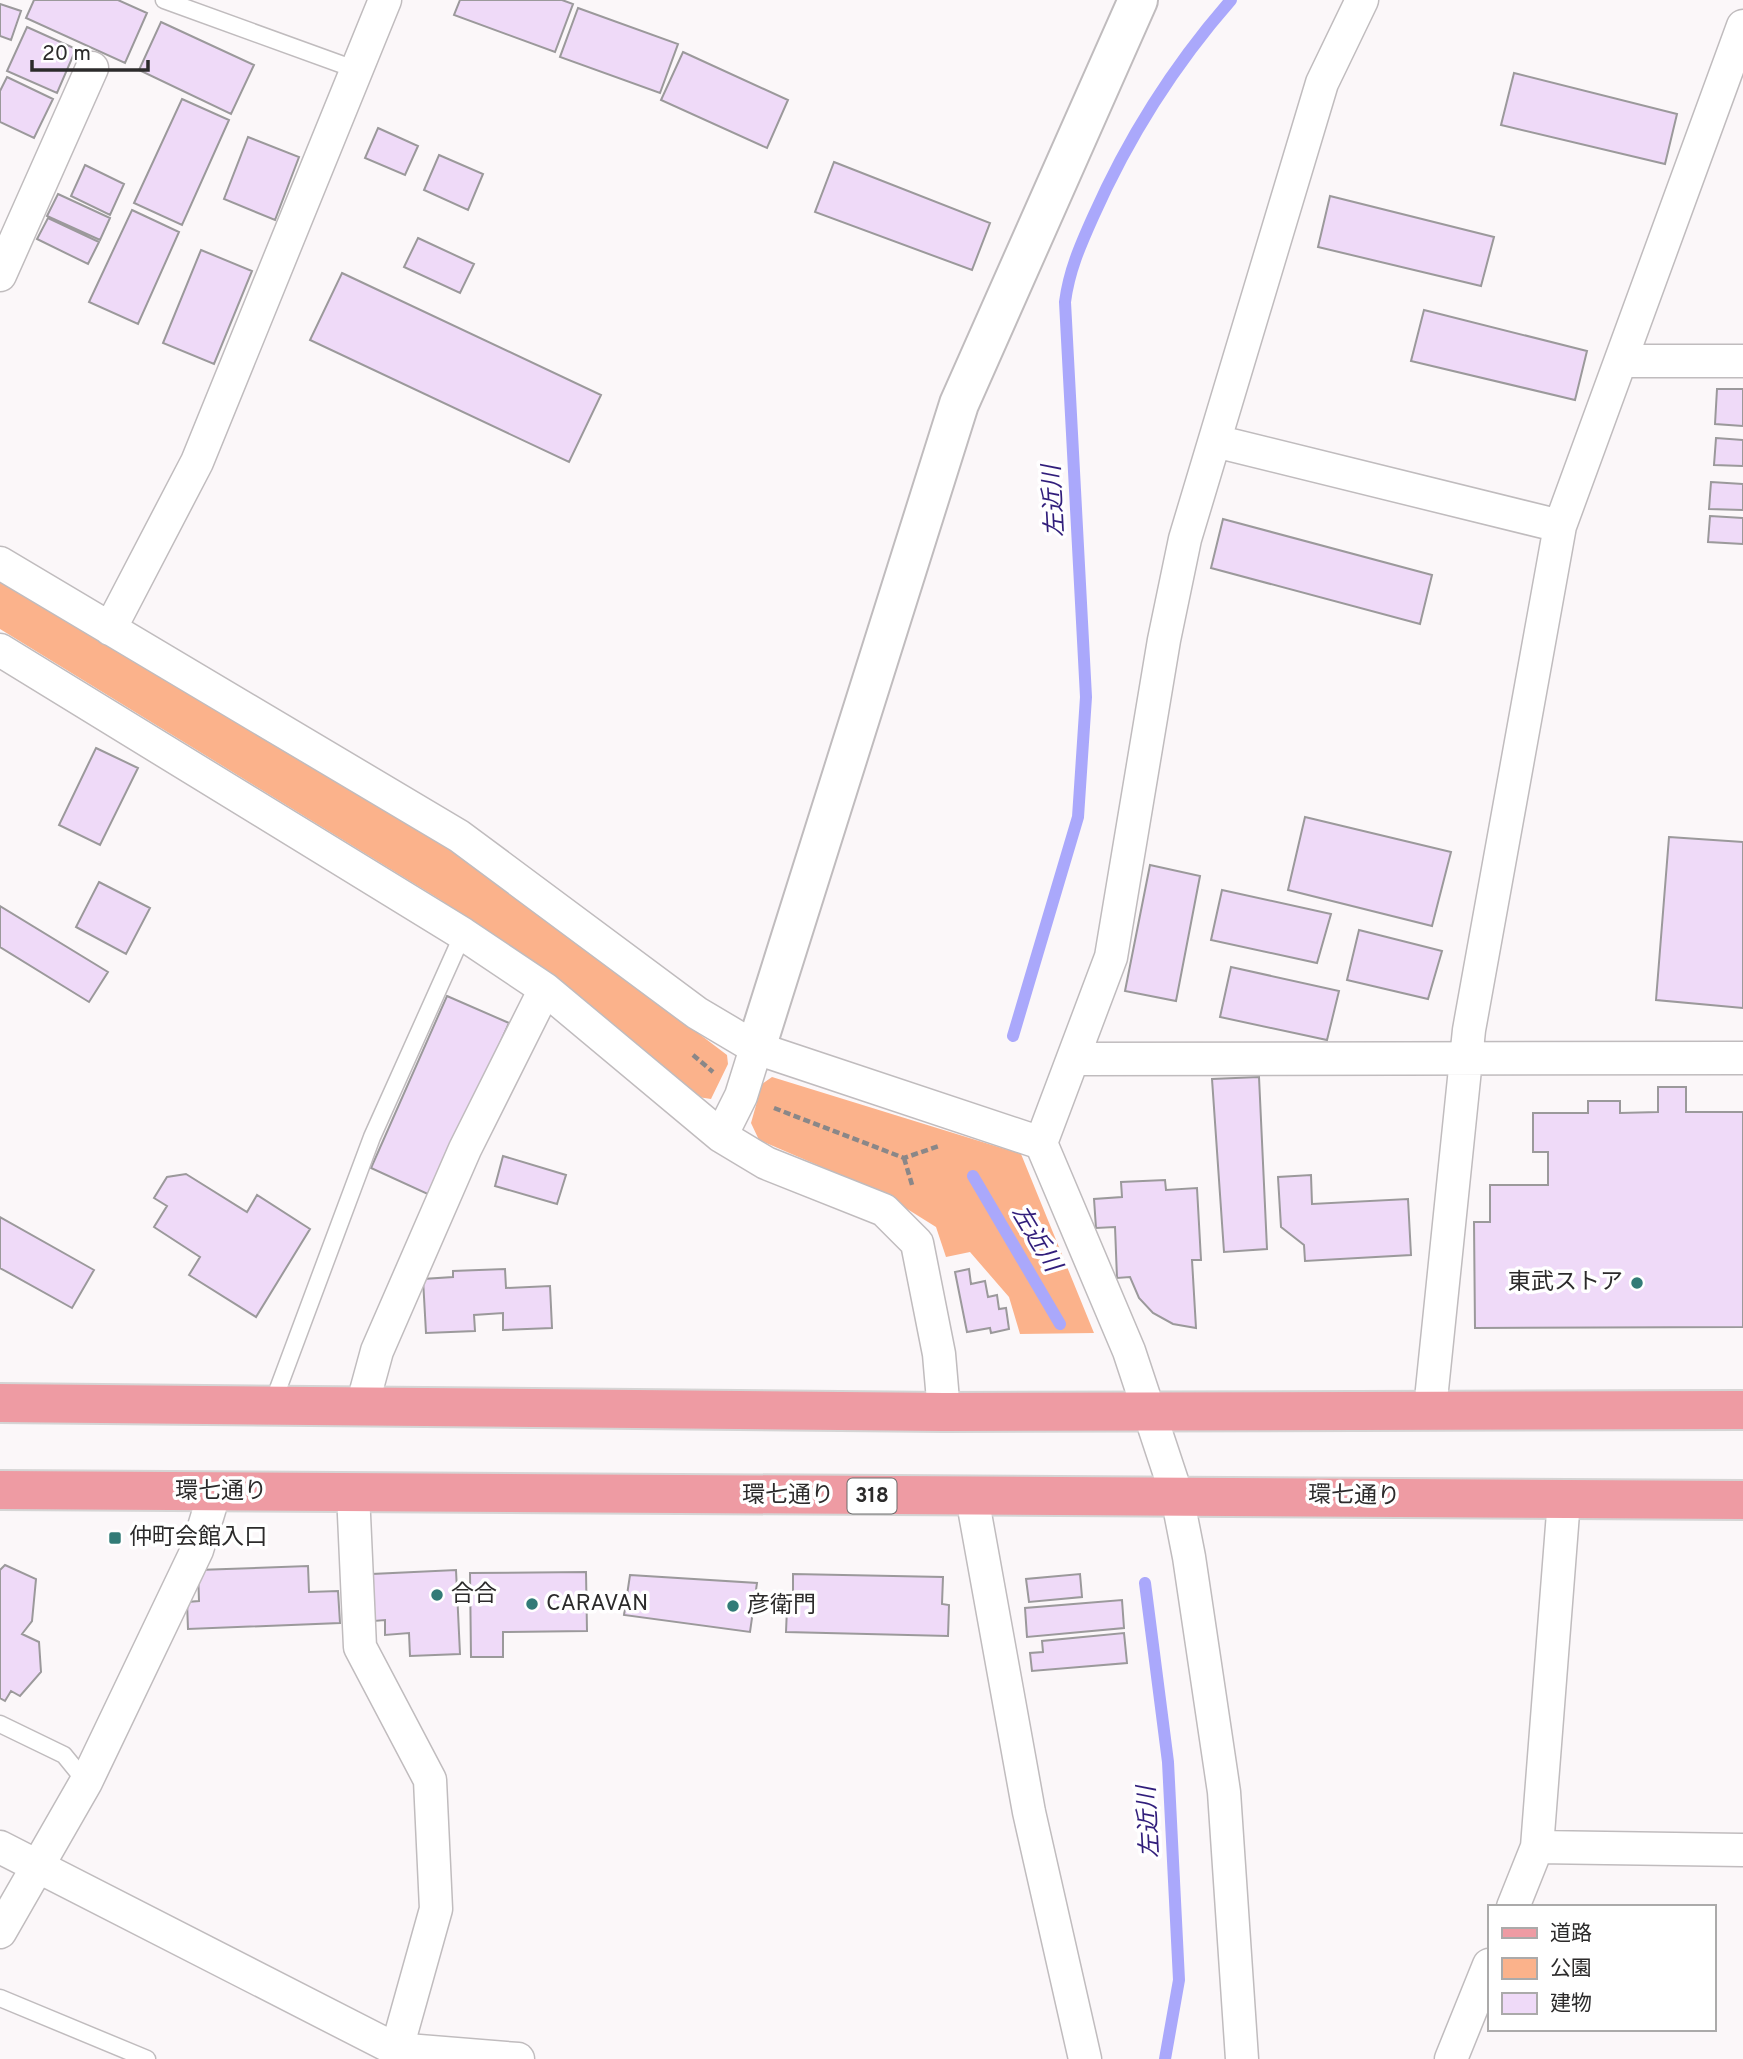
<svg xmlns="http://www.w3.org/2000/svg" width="1743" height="2059" font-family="Overpass,'Noto Sans JP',sans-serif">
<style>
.green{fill:#fbb28b}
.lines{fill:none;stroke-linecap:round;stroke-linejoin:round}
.stream{stroke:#aaa8fb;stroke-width:12}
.building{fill:#efdaf8;stroke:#9b999b;stroke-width:2}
.service-casing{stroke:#c0bcbe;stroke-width:19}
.minor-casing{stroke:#c0bcbe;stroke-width:35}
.tertiary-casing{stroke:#c0bcbe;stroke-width:42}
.primary-casing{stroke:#d5d5d5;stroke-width:42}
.path{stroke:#8a8788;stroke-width:4.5;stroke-dasharray:7 3.5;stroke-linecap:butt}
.service{stroke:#fff;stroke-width:16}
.minor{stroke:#fff;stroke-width:32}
.tertiary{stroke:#fff;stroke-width:38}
.primary{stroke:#ee9ba3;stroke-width:38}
.poi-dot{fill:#327b77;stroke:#fff;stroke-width:2.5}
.labels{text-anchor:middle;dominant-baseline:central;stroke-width:7;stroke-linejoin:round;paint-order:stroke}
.shield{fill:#fff;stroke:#6b6b6b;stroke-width:2}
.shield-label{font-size:21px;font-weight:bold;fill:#2c2b2b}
.poi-label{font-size:23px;fill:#2c2b2b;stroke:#fff;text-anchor:start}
.street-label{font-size:23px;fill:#2c2b2b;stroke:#fff}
.water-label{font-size:24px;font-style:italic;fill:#311e7b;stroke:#fff}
</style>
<rect width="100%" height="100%" fill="#fbf7f9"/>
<path class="green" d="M0 576 475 864 727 1055 728 1064 711 1099 698 1097 492 935 439 899 0 629Z
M772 1077 1021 1154 1094 1333 1020 1334 1009 1297 970 1252 946 1257 936 1227 880 1192 759 1140 751 1123 762 1084Z"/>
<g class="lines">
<path class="stream" d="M1013 1036 1078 817 1086 697 1065 302C1069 271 1080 246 1093 217 1128 138 1174 65 1231 0
M973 1176 1060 1324
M1145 1583 1168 1762 1179 1980 1165 2059"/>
</g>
<path class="building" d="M34 0H118L147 13 125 63 26 18Z
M460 0H562L573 4 555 52 454 15Z
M0 4 21 11 11 40 0 36Z
M578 8 678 44 660 93 560 57Z
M161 22 254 65 231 114 139 70Z
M27 27 76 49 57 93 7 71Z
M683 52 788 100 767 148 661 100Z
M1514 73 1677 114 1665 164 1501 125Z
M7 77 53 99 34 138 0 122V91Z
M182 99 229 120 182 225 134 203Z
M378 128 418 146 405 175 365 158Z
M248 137 299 157 275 220 224 199Z
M439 155 483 174 468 210 424 190Z
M834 162 990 223 972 270 815 212Z
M85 165 124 184 110 215 71 196Z
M58 194 110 218 100 240 47 216Z
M1330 196 1494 237 1481 286 1318 247Z
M132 210 179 232 138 324 89 302Z
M48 218 99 242 88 264 37 239Z
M418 238 474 264 460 293 404 267Z
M201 250 252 271 214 364 163 343Z
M342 273 601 395 569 462 310 340Z
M1424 310 1587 351 1575 400 1411 361Z
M1717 389H1743V426L1715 424Z
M1716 438 1743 440V466L1714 465Z
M1711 482 1743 484V510L1709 509Z
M1710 516 1743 518V544L1708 542Z
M1223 519 1432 575 1420 624 1211 568Z
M96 748 138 768 100 845 59 825Z
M1305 817 1451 852 1432 926 1288 890Z
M1669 837 1743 842V1008L1656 1000Z
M1150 865 1200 876 1176 1001 1125 991Z
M99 882 150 908 126 954 76 927Z
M1222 890 1331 914 1317 963 1211 940Z
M0 906 108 972 89 1002 0 947Z
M1359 930 1442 951 1428 999 1347 980Z
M1231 967 1339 991 1327 1040 1220 1017Z
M447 996 509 1023 432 1196 371 1168Z
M1259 1077 1267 1249 1224 1252 1212 1079Z
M1658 1087H1686V1112H1743V1327L1475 1328 1474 1222H1490V1185H1548V1152H1533V1113H1588V1101H1620V1113L1658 1112Z
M503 1156 566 1175 557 1204 495 1186Z
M186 1174 247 1212 257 1195 310 1229 256 1317 189 1275 200 1257 154 1227 167 1206 154 1198 167 1177Z
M1311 1175 1312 1204 1408 1199 1411 1255 1305 1261 1304 1245 1281 1227 1278 1177Z
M1165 1180 1166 1190 1197 1188 1201 1260H1192L1196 1328 1173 1324 1153 1313 1139 1298 1130 1277 1117 1278 1115 1227 1096 1228 1094 1199 1122 1197 1121 1182Z
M0 1217 94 1270 72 1308 0 1268Z
M505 1269 506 1288 550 1286 552 1328 503 1330V1313L474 1315 475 1331 426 1333 423 1279 453 1277V1271Z
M969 1269 971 1284 985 1281 988 1297 997 1295 999 1309 1006 1308 1009 1329 991 1333 990 1328 967 1332 955 1272Z
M5 1565 36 1579 32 1621 22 1634 39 1642 41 1672 20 1696 11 1691 5 1701 0 1698V1570Z
M308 1566 309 1592 338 1591 340 1623 188 1629 187 1602 199 1601 198 1570Z
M456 1570 460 1654 410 1656 409 1633 385 1635V1620L374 1621 372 1574Z
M586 1572 587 1631 503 1632V1657H471L470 1573Z
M793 1574 943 1577 942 1604 949 1605 948 1636 786 1632 787 1608H793Z
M1080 1574 1082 1597 1029 1602 1026 1579Z
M630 1575 757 1583 750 1632 624 1615Z
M1122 1600 1124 1628 1027 1637 1025 1608Z
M1124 1633 1127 1663 1032 1671 1030 1653 1043 1652 1042 1641Z"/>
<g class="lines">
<g class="service-casing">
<path id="service" d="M164 0 357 70
M272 1405 372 1137 463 934
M0 1724 64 1755 86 1782
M0 1998 147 2059"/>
</g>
<g class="minor-casing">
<path id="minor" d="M0 275 92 68
M1621 361H1743
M1215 441 1560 526
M0 563 459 836 697 1013 756 1048 1041 1143 1129 1351 1177 1496 1189 1557 1224 1792 1242 2059
M110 629 197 462 385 0
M0 650 463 934 545 989 721 1136 766 1163 884 1210 917 1243 939 1354 944 1412
M1073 1059 1743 1058
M721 1136 741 1096 756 1048
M1041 1143 1111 957 1164 640 1185 539 1322 83 1362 0
M362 1406 377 1351 465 1149 545 989
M1430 1409 1469 1030 1560 526 1743 26
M353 1493 360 1647 430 1780 436 1909 394 2059
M972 1497 1029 1812 1085 2059
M0 1847 395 2049 518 2059
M1537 1847 1743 1850
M1513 1907 1537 1847 1564 1500
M0 1932 86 1782 197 1550 215 1491
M1451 2059 1489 1965"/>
</g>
<g class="tertiary-casing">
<path id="tertiary" d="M756 1048 959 404 1138 0"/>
</g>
<g class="primary-casing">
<path id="primary" d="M0 1403 944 1412 1743 1410
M0 1490 1743 1500"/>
</g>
<path class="path" d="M693 1055 713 1072
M774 1108 904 1158 939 1146
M904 1158 913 1188"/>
<use href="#service" class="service"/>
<use href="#minor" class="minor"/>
<use href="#tertiary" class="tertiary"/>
<use href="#primary" class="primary"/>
</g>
<g class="poi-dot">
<circle cx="1637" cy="1283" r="7"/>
<rect x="108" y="1531" width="14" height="14" rx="3.5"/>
<circle cx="437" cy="1595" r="7"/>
<circle cx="532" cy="1604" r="7"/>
<circle cx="733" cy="1606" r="7"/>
</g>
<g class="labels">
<rect class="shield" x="847.5" y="1478.5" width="49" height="35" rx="5"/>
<g class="shield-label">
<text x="872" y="1496">318</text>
</g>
<g class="poi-label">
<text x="1623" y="1283" text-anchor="end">東武ストア</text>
<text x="129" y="1538">仲町会館入口</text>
<text x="451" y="1595">合合</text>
<text x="546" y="1604">CARAVAN</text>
<text x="747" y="1606">彦衛門</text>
</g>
<g class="street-label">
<text x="221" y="1492">環七通り</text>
<text x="788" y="1496">環七通り</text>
<text transform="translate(1354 1497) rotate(1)">環七通り</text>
</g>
<g class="water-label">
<text transform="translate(1055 501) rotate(-93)">左近川</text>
<text transform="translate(1035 1239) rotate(59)">左近川</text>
<text transform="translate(1150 1822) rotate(-93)">左近川</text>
</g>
</g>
<rect x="1488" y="1905" width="228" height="126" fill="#ffffff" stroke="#abaaaa" stroke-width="2"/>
<rect x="1502" y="1928" width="35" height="10" fill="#ee9ba3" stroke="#abaaaa" stroke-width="2"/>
<text x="1550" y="1940" font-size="21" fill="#2c2b2b">道路</text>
<rect x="1502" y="1958" width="35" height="21" fill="#fbb28b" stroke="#abaaaa" stroke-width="2"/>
<text x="1550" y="1975" font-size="21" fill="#2c2b2b">公園</text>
<rect x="1502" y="1993" width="35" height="21" fill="#efdaf8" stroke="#abaaaa" stroke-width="2"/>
<text x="1550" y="2010" font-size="21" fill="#2c2b2b">建物</text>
<path d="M32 60v10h116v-10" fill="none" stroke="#2c2b2b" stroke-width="3.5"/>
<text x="42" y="60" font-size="21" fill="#2c2b2b" stroke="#ffffff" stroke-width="5" paint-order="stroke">20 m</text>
</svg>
